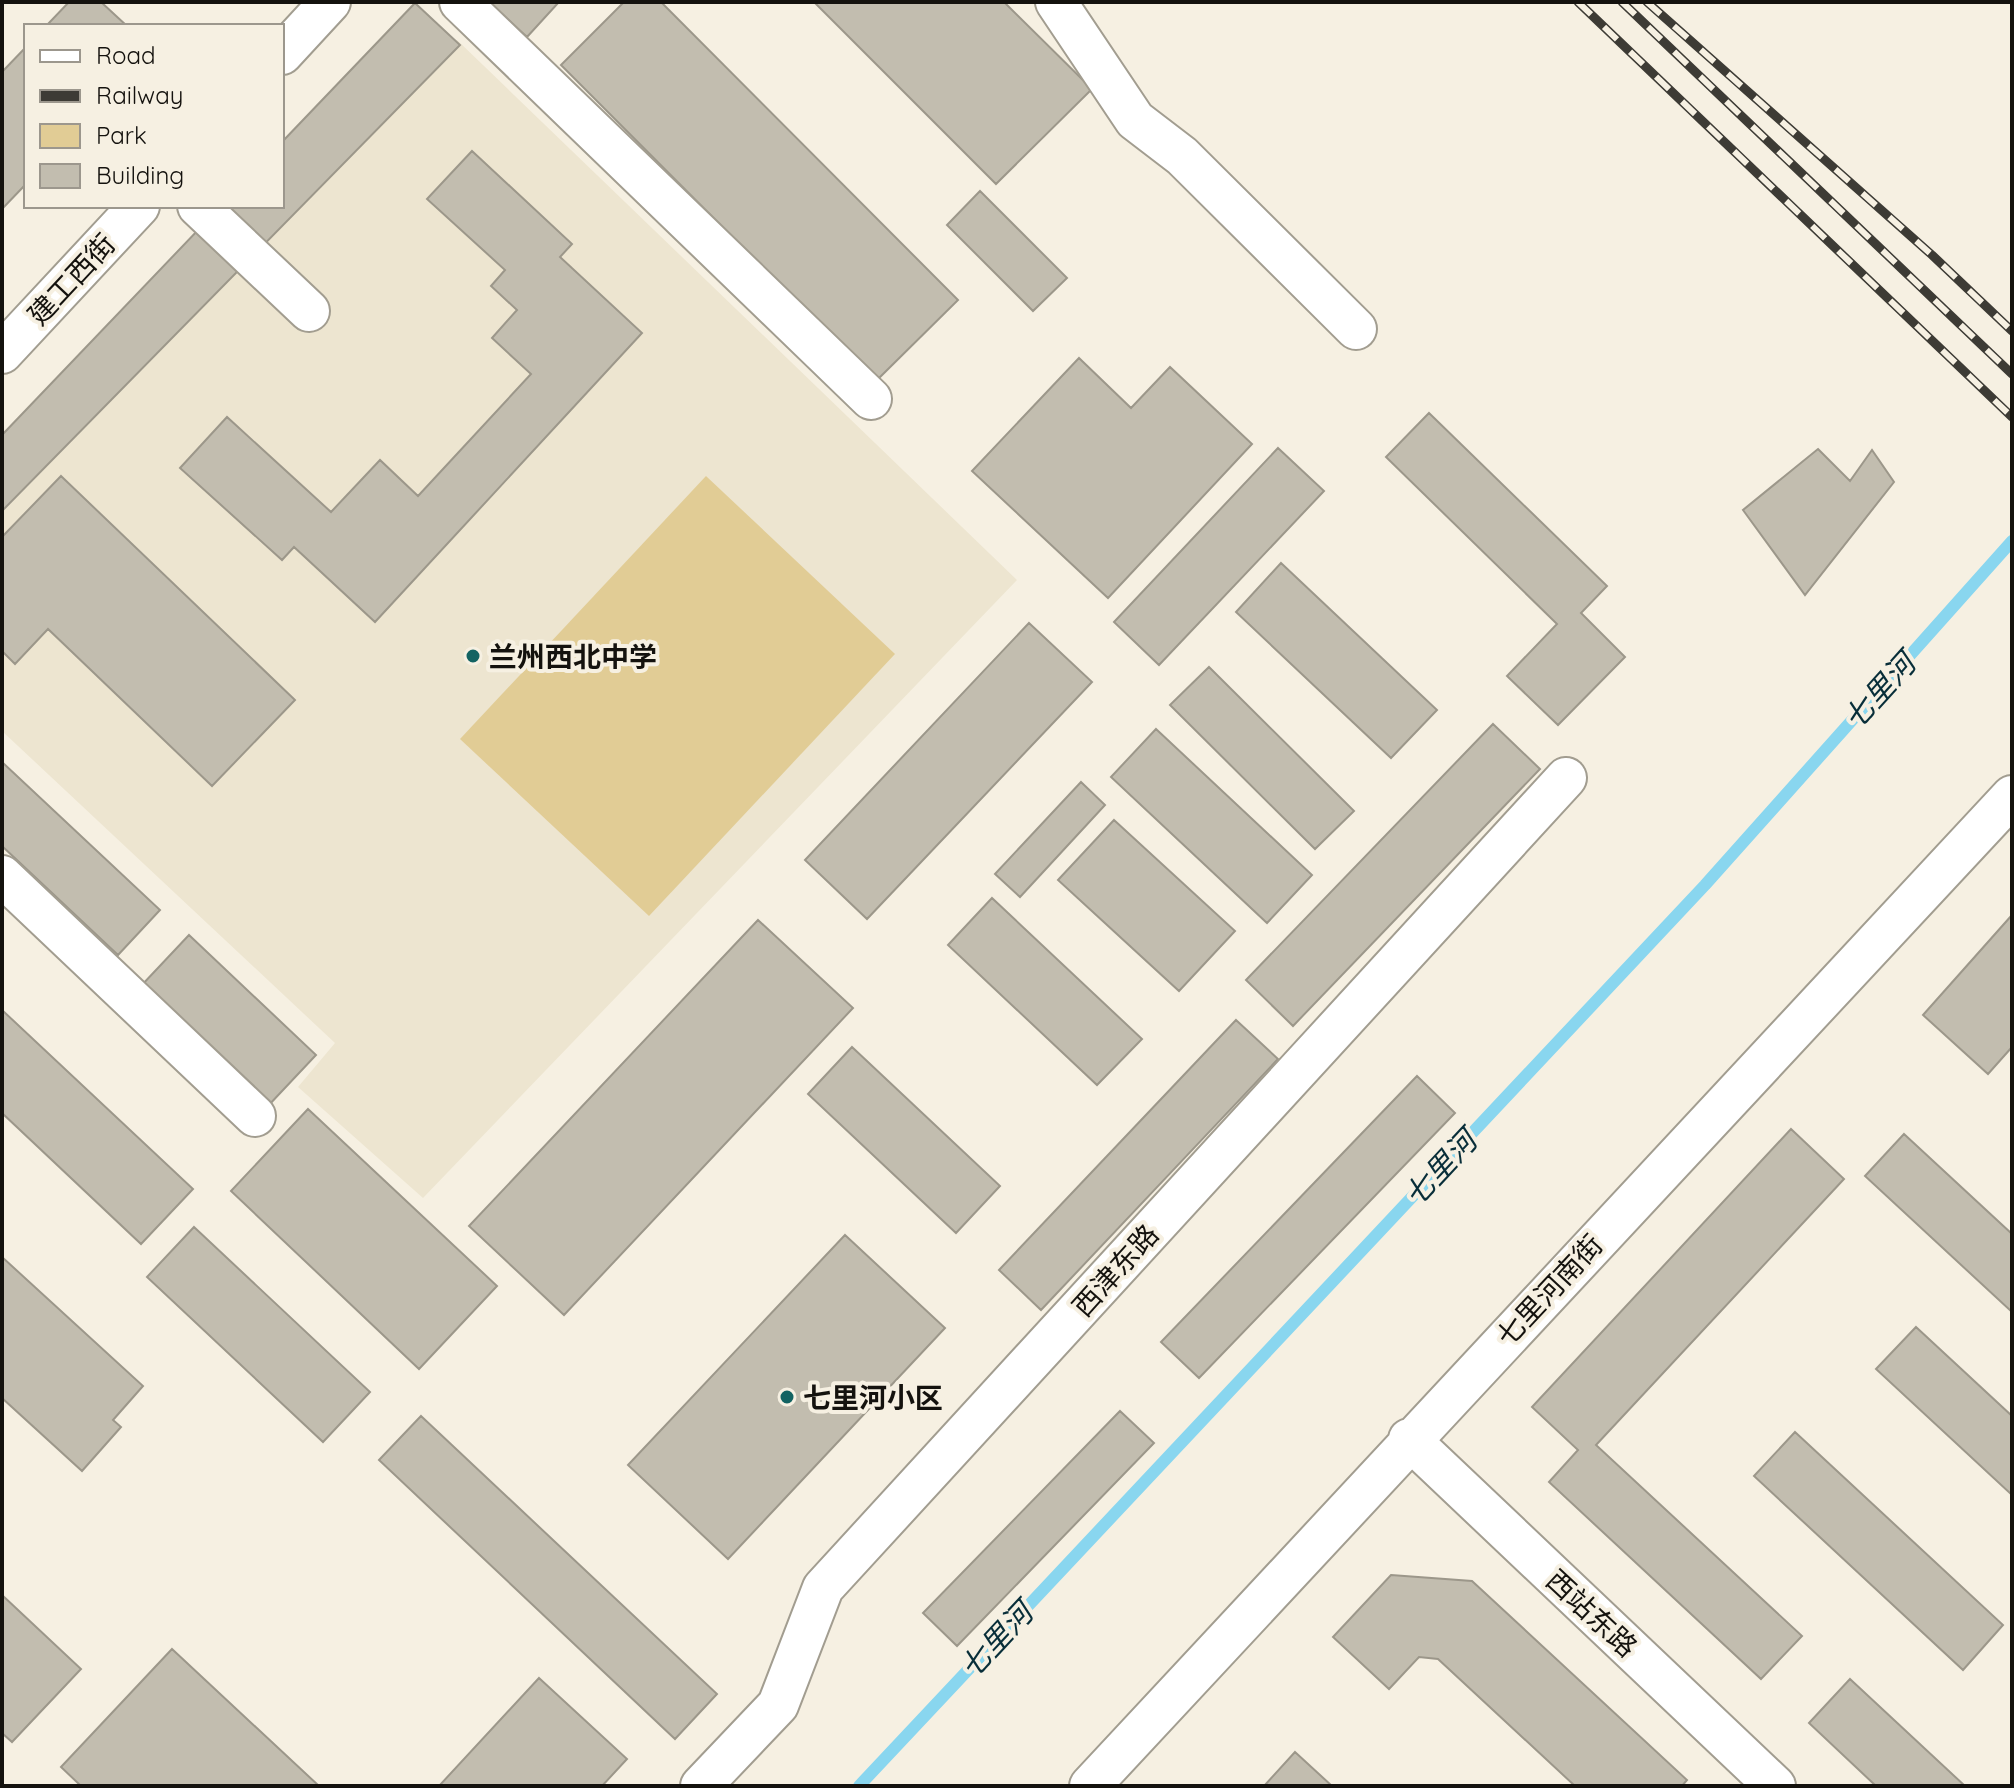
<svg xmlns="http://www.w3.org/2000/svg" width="2014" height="1788" font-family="Quicksand,'Noto Sans SC',sans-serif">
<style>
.built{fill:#ede5d0}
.green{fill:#e1cc95}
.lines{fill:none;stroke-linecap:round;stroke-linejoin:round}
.stream{stroke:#89d6ef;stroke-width:12}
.building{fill:#c2bdaf;stroke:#9c978a;stroke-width:2}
.minor-casing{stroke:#a29d90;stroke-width:44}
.minor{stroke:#fff;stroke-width:40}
.rail-casing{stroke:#3d3b35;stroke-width:9}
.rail{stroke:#f6f0e2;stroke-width:6;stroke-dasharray:18;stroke-linecap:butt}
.poi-dot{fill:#136362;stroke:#f6f0e2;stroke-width:3}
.labels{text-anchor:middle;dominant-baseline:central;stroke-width:8;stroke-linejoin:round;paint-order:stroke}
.street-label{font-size:28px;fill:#14120e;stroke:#f6f0e2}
.poi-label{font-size:28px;font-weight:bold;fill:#14120e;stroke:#f6f0e2;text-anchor:start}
.water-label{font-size:30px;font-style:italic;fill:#082e39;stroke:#f6f0e2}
</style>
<rect width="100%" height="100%" fill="#f6f0e2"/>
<path class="built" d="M457 40 1017 580 423 1198 298 1087 335 1043 2 731V501Z"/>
<path class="green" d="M706 476 895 654 649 916 460 739Z"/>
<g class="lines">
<path class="stream" d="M859 1786 1705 885 2012 541"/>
</g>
<path class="building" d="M69 2H101L127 26H46Z
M489 2H559L527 37Z
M624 2H661L958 300 876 381 561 65Z
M814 2H1004L1092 89 996 184Z
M415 3 460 45 2 511V435L221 206H282V142Z
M26 47V184L2 209V72Z
M472 151 572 244 560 257 642 333 375 622 294 547 282 560 180 468 227 417 331 512 380 460 418 496 531 374 492 338 517 310 491 286 505 270 427 199Z
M980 191 1067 278 1033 311 947 225Z
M1079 358 1131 408 1170 367 1252 444 1108 598 972 471Z
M1429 413 1607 586 1581 613 1625 657 1558 725 1507 676 1557 624 1386 457Z
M1278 448 1324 491 1159 665 1114 622Z
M1818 449 1850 481 1872 450 1894 482 1805 595 1743 510Z
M61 476 295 700 212 786 48 629 15 664 2 651V537Z
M1281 563 1437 710 1391 758 1236 612Z
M1029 623 1092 682 867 919 805 860Z
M1209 667 1354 811 1315 849 1170 705Z
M1493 724 1540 769 1293 1026 1246 980Z
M1156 729 1312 875 1267 923 1111 777Z
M2 762 160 910 118 955 2 846Z
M1081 782 1105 805 1020 897 995 874Z
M1114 820 1235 931 1179 991 1058 880Z
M992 898 1142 1039 1097 1085 948 945Z
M2012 915V1047L1988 1074 1923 1015Z
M758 920 853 1008 564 1315 469 1226Z
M189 935 316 1055 267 1107 140 987Z
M2 1010 193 1189 141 1244 2 1113Z
M1236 1020 1278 1059 1041 1310 999 1270Z
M852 1047 1000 1186 956 1233 808 1094Z
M1417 1076 1455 1113 1199 1378 1161 1342Z
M308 1109 497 1286 419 1369 231 1191Z
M1791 1129 1844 1179 1596 1445 1802 1636 1761 1679 1549 1482 1578 1450 1532 1407Z
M1904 1134 2012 1234V1312L1865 1176Z
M194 1227 370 1392 323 1442 147 1277Z
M845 1235 945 1328 728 1559 628 1465Z
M2 1257 143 1386 113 1420 121 1427 82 1471 2 1398Z
M1916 1327 2012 1416V1495L1876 1369Z
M1120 1411 1154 1443 957 1646 923 1613Z
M421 1416 717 1694 675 1739 379 1460Z
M1795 1432 2003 1625 1963 1670 1754 1476Z
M1391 1575 1472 1581 1687 1780 1682 1786H1575L1438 1659 1419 1657 1389 1689 1333 1637Z
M2 1595 81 1669 12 1742 2 1733Z
M172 1649 319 1786H81L61 1767Z
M539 1678 627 1759 602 1786H439Z
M1850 1679 1965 1786H1876L1809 1723Z
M1295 1752 1332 1786H1264Z"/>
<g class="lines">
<g class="minor-casing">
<path id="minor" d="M460 2 871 399
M1056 2 1135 120 1182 156 1356 329
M282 54 330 2
M198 206 309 311
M2 353 139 206
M2 876 255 1116
M1409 1439 1775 1786
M701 1786 778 1705 823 1588 1566 778
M1090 1786 2012 796"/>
</g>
<use href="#minor" class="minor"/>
<g class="rail-casing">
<path id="rail" d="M1578 2 2012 417
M1622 2 2012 374
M1647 2 1932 255 2012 331"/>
</g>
<use href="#rail" class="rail"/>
</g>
<g class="poi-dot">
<circle cx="473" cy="656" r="8"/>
<circle cx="787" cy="1397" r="8"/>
</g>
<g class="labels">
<g class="street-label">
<text transform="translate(71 279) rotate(-47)">建工西街</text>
<text transform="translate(1115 1270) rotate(-48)">西津东路</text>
<text transform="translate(1549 1290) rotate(-47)">七里河南街</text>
<text transform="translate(1592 1613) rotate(43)">西站东路</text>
</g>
<g class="poi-label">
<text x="489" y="656">兰州西北中学</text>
<text x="803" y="1397">七里河小区</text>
</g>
<g class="water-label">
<text transform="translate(1879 691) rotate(-48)">七里河</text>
<text transform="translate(1440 1168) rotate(-47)">七里河</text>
<text transform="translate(996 1640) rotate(-47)">七里河</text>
</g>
</g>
<rect width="2014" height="1788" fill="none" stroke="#14120e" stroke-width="8"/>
<rect x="24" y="24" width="260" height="184" fill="#f6f0e2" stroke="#9c978d" stroke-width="2"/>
<rect x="40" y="50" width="40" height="12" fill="#ffffff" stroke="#9c978d" stroke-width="2"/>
<text x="96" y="64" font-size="24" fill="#14120e">Road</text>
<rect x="40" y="90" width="40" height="12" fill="#3d3b35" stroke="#9c978d" stroke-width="2"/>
<text x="96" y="104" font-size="24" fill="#14120e">Railway</text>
<rect x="40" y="124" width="40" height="24" fill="#e1cc95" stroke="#9c978d" stroke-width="2"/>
<text x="96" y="144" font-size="24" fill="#14120e">Park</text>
<rect x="40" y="164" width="40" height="24" fill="#c2bdaf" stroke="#9c978d" stroke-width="2"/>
<text x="96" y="184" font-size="24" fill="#14120e">Building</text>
</svg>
